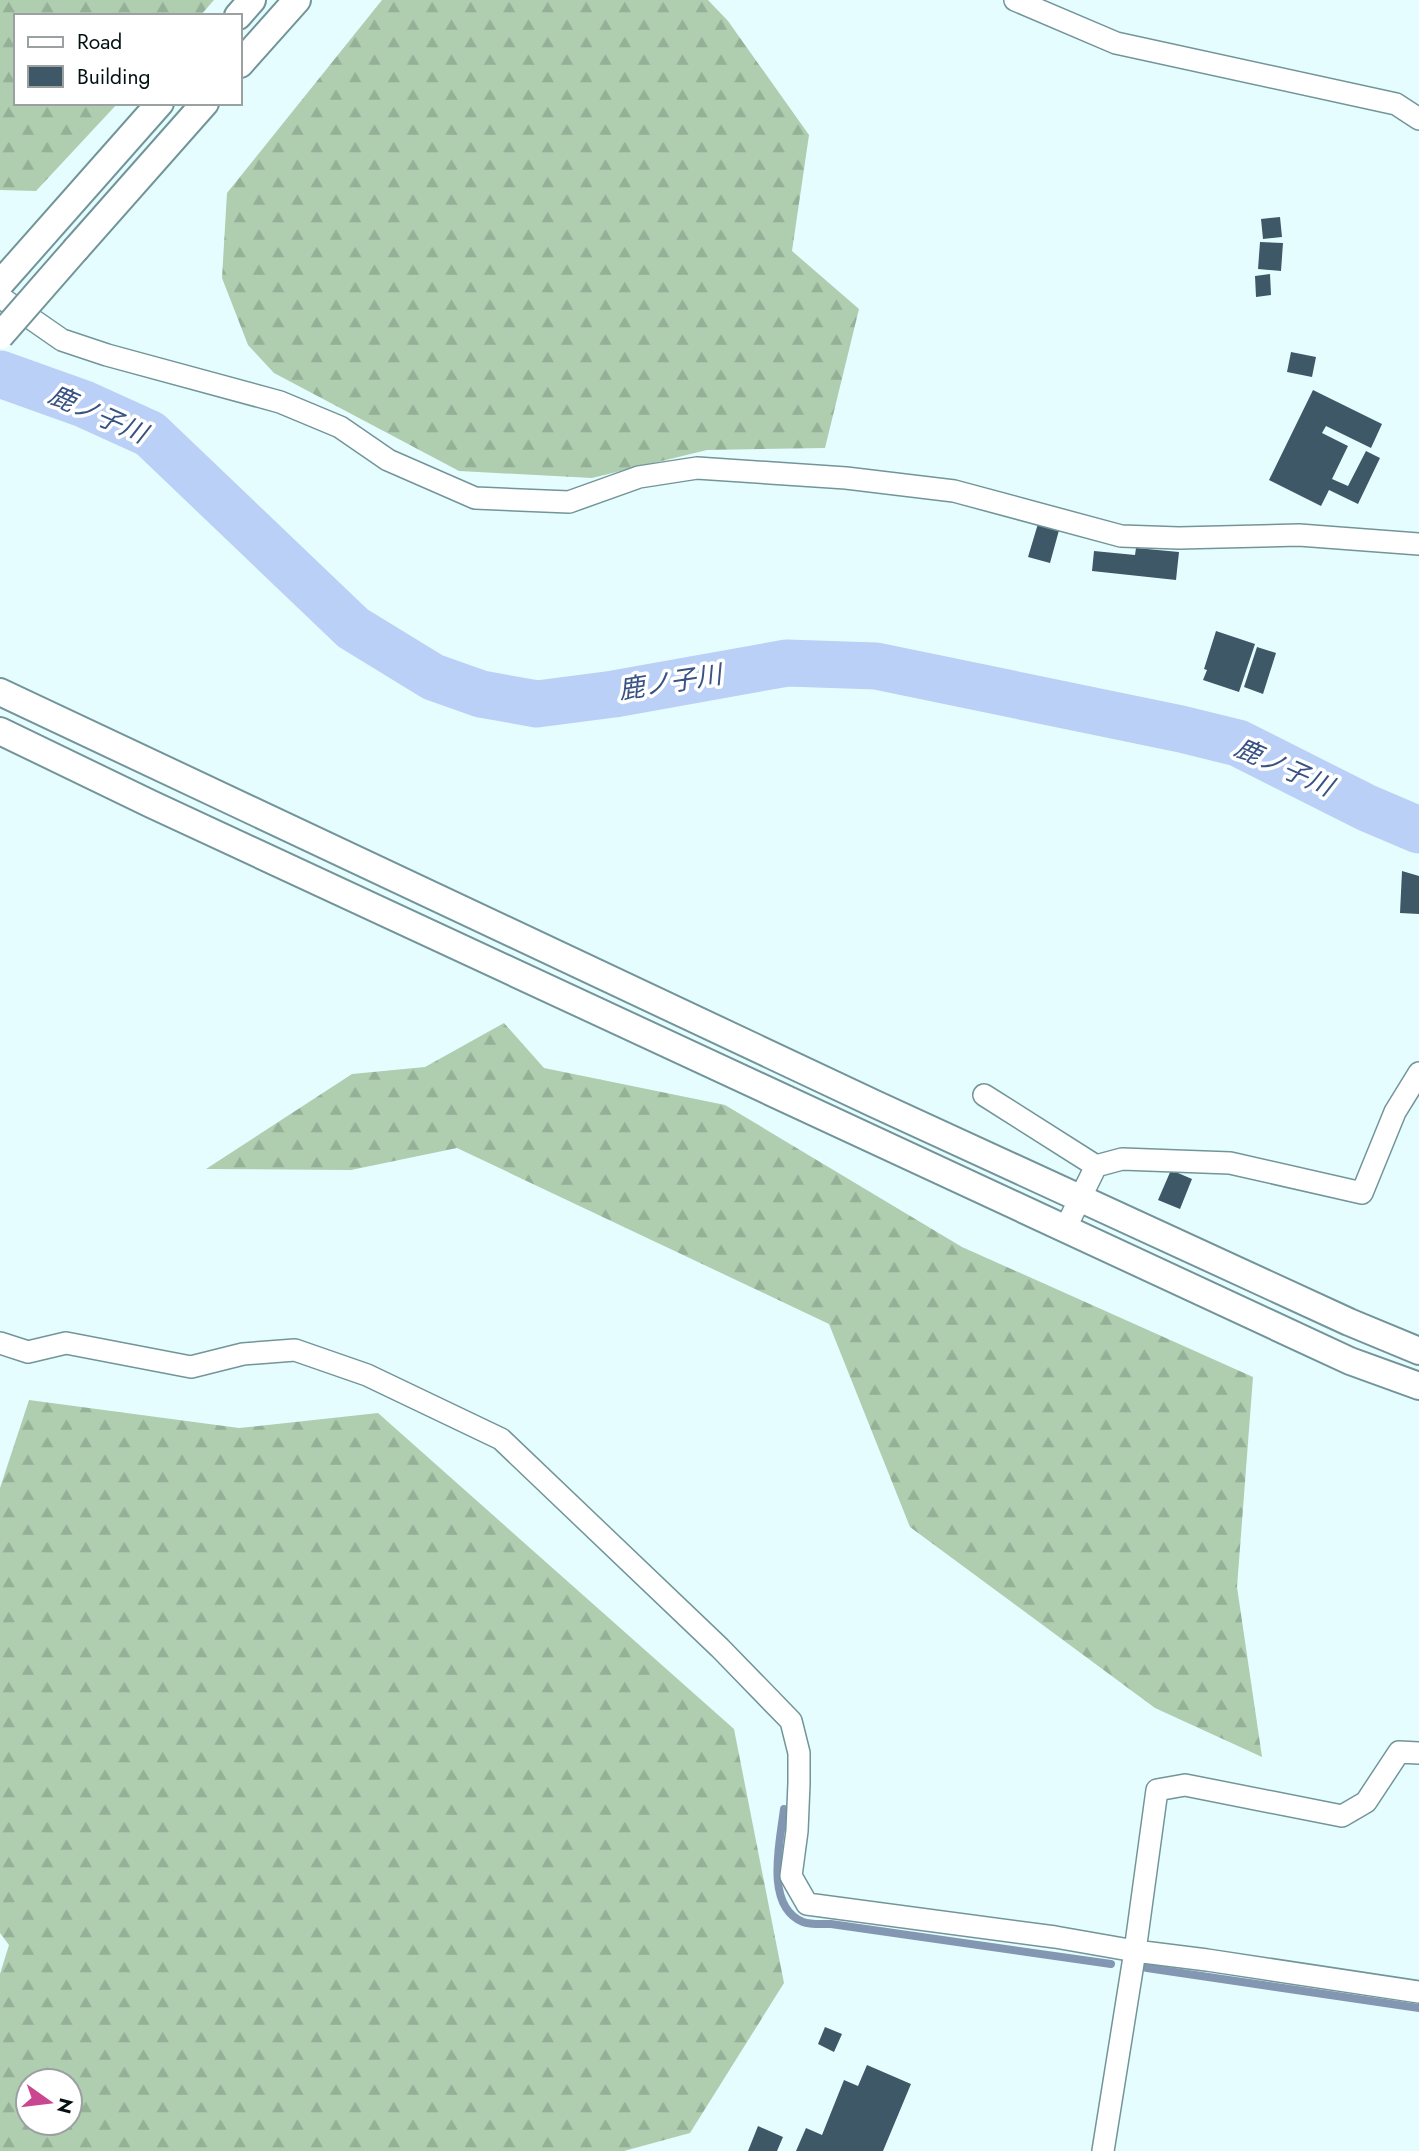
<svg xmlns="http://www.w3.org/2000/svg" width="1419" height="2151" font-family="Jost,'Noto Sans JP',sans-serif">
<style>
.forest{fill:url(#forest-firs);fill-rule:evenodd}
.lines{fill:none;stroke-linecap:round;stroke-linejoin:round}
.stream{stroke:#8497b2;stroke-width:8}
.river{stroke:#bbd0f6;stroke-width:47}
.building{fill:#3e5867}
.minor-casing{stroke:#729599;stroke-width:24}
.tertiary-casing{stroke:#729599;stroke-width:30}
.minor{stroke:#fff;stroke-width:21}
.tertiary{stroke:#fff;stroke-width:26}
.tertiary-bridge-casing{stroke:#729599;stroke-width:30;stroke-linecap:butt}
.tertiary-bridge{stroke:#fff;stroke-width:26}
.labels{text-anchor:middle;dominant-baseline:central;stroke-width:7;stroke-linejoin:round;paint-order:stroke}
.water-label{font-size:26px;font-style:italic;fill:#375283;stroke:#fff}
</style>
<defs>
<pattern id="forest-firs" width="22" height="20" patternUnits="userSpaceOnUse" patternTransform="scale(1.75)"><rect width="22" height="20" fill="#aeceaf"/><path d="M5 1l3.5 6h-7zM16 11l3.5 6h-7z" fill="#94b096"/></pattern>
</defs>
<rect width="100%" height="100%" fill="#e6fdff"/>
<path class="forest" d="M0 0H214L200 16H16V103H118L36 191 0 190Z
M382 0H708L728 21 809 135 792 251 859 309 825 448 707 450 592 478 459 471 274 373 248 345 222 278 227 193Z
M504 1023 544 1068 725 1105 962 1247 1253 1377 1237 1587 1262 1757 1155 1708 910 1527 829 1324 457 1148 351 1170 206 1169 352 1074 425 1067Z
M29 1400 239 1428 378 1413 734 1729 784 1983 690 2133 624 2151H0V1974L9 1945 0 1933V1488ZM70 2081V2123H28V2081Z"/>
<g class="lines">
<path class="stream" d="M784 1809C780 1842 764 1906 803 1922 810 1925 823 1924 831 1924L1111 1964
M1147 1968 1419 2008"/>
<path class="river" d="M0 374 84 404 150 434 353 628 433 677 481 694 537 704 614 694 787 663 876 666 1181 729 1238 743 1367 808 1419 830"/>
</g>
<path class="building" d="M1280 217 1282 237 1263 239 1261 219Z
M1260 242 1283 243 1281 271 1258 269Z
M1270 274 1271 295 1256 297 1255 276Z
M1291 352 1316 357 1312 377 1287 372Z
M1313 390 1382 424 1371 448 1326 426 1322 433 1348 446 1332 479 1348 486 1366 451 1380 458 1358 504 1329 490 1321 506 1269 480Z
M1040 517 1061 523 1050 563 1028 557Z
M1136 548 1179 552 1176 580 1092 571 1094 551 1135 555Z
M1216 631 1255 644 1239 692 1203 680 1207 670 1204 669Z
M1257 647 1276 653 1263 694 1244 687Z
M1402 871 1419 876V914L1400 913Z
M1171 1170 1192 1179 1180 1209 1158 1200Z
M825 2027 842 2034 834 2052 818 2044Z
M867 2065 911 2084 883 2151H796L806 2128 822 2135 844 2080 858 2086Z
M758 2126 783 2137 777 2151H748Z"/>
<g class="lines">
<g class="minor-casing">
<path id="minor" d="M1015 0 1116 43 1396 104 1419 119
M0 297 62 340 107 355 280 402 340 427 388 460 475 498 569 502 639 477 697 468 846 478 954 491 1121 536 1179 538 1299 535 1419 544
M984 1095 1096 1166
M1066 1227 1096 1166 1122 1159 1230 1163 1362 1193 1395 1112 1419 1073
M0 1343 28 1352 66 1343 191 1367 243 1354 295 1350 367 1375 501 1439 720 1648 791 1721 799 1753V1783L797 1831 791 1876 807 1904 1055 1937 1135 1951 1207 1960 1419 1992
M1103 2151 1135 1951 1157 1790 1185 1785 1342 1816 1366 1802 1399 1752 1419 1753"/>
</g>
<g class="tertiary-casing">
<path id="tertiary" d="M238 16 252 0
M240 64 297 0
M76 249 205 103
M0 284 160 103
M0 692 875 1104 1349 1322 1419 1351
M0 731 151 804 1350 1361 1419 1386"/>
</g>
<use href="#minor" class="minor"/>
<use href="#tertiary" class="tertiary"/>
<g class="tertiary-bridge-casing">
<path id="tertiary-bridge" d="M0 336 76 249"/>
</g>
<use href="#tertiary-bridge" class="tertiary-bridge"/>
</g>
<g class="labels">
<g class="water-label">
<text transform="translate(98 414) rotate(24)">鹿ノ子川</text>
<text transform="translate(670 682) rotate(-9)">鹿ノ子川</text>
<text transform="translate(1284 767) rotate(24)">鹿ノ子川</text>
</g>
</g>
<rect x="14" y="14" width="228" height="91" fill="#ffffff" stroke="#9ba0a1" stroke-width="2"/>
<rect x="28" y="37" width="35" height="10" fill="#ffffff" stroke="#9ba0a1" stroke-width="2"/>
<text x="77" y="49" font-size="21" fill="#041113">Road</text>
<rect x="28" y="66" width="35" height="21" fill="#3e5867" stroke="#9ba0a1" stroke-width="2"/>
<text x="77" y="84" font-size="21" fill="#041113">Building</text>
<g transform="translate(49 2102) rotate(104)"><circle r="33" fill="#ffffff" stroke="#9ba0a1" stroke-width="2"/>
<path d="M0-5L12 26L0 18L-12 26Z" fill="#c84790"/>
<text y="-10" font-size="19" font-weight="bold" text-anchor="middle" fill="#041113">N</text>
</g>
</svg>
